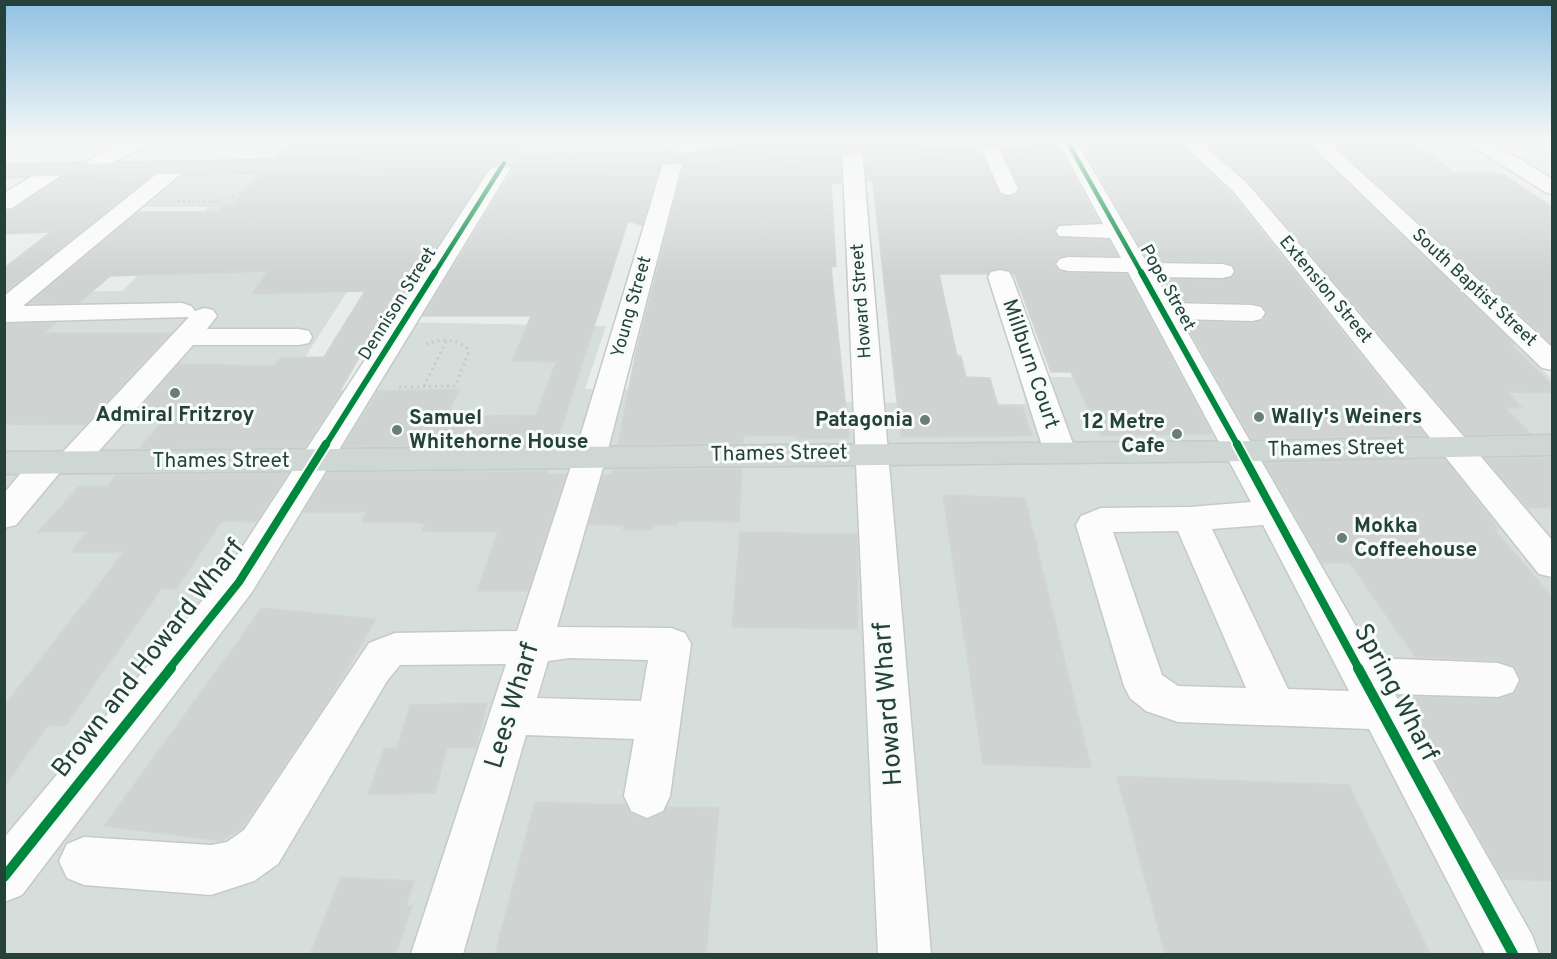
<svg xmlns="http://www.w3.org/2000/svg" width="1557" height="959" font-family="Overpass,sans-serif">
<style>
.built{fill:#d6dedb}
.green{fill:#d1e6d8}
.building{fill:#cfd4d2;stroke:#d1d6d4;stroke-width:1.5}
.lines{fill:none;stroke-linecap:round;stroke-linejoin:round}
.minor-casing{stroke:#c5cac8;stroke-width:3}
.major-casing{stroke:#c3ccc9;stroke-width:3}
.path-far1{stroke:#c3ccca;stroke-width:2;stroke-dasharray:2 3;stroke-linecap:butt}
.path{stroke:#c3ccca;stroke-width:3;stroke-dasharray:2 4;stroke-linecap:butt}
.minor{fill:#fcfcfc;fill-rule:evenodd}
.major{fill:#cfd7d5;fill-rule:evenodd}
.cycleway-far3-casing{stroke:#f7fbf9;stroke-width:7}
.cycleway-far2-casing{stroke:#f7fbf9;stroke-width:9}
.cycleway-far1-casing{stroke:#f7fbf9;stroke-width:12}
.cycleway-casing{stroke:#f7fbf9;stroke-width:14}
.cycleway-far3{stroke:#00873e;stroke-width:4.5}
.cycleway-far2{stroke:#00873e;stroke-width:6}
.cycleway-far1{stroke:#00873e;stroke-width:8}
.cycleway{stroke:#00873e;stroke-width:10}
.poi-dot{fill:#697e78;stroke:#f7fbf9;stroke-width:2}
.labels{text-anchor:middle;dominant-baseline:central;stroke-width:6;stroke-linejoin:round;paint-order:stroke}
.far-street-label{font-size:18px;fill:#24423a;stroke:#f7fbf9}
.street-label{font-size:21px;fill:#24423a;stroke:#f7fbf9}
.poi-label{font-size:21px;font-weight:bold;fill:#24423a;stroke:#f7fbf9;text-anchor:start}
.near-street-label{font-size:26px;fill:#24423a;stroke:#f7fbf9}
</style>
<rect width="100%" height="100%" fill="#e8edeb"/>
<path class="built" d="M494 166 417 282 352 284 300 365H265L245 394 347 393 393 322 606 326 585 389 844 388 845 402 1026 404 1018 376 1484 387 1432 331 1504 334 1552 379V954H5L4 302H30L42 292 122 291 209 207H144L185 173Z"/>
<path class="green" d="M538 141H646L657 146 661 150 533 153Z"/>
<path class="building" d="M290 141H525L519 153 275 158Z
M712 141H817V143L707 149Z
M1079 141H1177L1231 193 1425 435 1251 439 1184 321 1252 323 1263 320 1267 312 1261 305 1252 303 1172 301 1160 279 1222 280 1233 277 1236 270 1231 264 1222 262 1148 261Z
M1202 141H1305L1514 344H1510L1552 385V393L1507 392 1522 408H1505L1530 433 1465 435 1249 182Z
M1330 141H1412L1454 173H1501L1552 207V344Z
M1056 143 1099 222 1059 224 1054 232 1059 238 1109 240 1117 256 1067 255 1058 258 1054 265 1059 271 1068 273 1127 274 1212 434 1101 436 1071 372H1051L1015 275 1009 270 1000 268 991 270 987 274H939L957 356H961L966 377 990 378 998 406H1022L1032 436 901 437 873 181H867L865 157 980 150 999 194 1009 197 1017 194 1020 188 1001 147Z
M840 158 841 183 831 184 836 266 831 267 849 438 797 439V436H744L743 443 618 444 636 352 684 166Z
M659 167 642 225 628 221 556 445 343 447 378 391 459 389 447 417 536 415 556 362 512 361 531 316H423L513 170Z
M487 170 380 333H373L340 391H342L305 447 139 449 162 422 126 424 179 364 274 366 280 358 324 357 365 291 252 294 269 271 110 276 79 303 29 304 138 212H218L225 205H232L260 174Z
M150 177 4 293V268L51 232 4 234V212L13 210 61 178Z
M56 323 44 333H171L85 425 4 424V324Z
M1552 457V508H1528L1485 459Z
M1445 459 1499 529H1494L1552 597V881L1503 879 1399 696 1499 699 1515 693 1521 681 1515 667 1498 661 1415 657 1350 563H1322L1265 463Z
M742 469 739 522 678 521 677 525H653L652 530H623L624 525 589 524 603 475H612L613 470Z
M548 471 547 474H566L528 591H477L498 532 422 531 425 523 362 522 367 512H304L327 473Z
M288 473 256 522 222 521 176 589 162 588 65 726 48 725 4 787V706L124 552H71L88 531 38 532 79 486H107L117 475Z
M943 495 1025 498 1091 768 983 764Z
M740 532 857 534 858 629 732 627Z
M262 608 376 619 330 698 242 828 221 841 104 826Z
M487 703 476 747 447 748 435 793 368 795 384 749 397 748 410 705Z
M1117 776 1349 785 1430 954H1165Z
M535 802 626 805 630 813 646 820 664 813 667 807 719 808 706 954H495Z
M341 877 414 881 406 906H412L396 954H310Z"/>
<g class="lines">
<g class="minor-casing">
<path id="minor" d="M129 141H153L151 145 107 165 96 174H82L79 170 93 157Z
M683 141H702L682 164 606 457 557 627 671 628 685 633 691 644 670 796 663 811 647 818 631 811 624 796 634 739 526 735 463 954H411L506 664 400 665 387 681 278 864 254 881 211 895 84 885 67 878 59 861 67 844 84 837 211 845 227 842 244 830 369 643 395 633 517 631 574 457 663 163ZM569 658 648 660 641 701 537 698 548 661Z
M978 141H996L1018 189 1015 193 1008 195 1001 193Z
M1058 141H1076L1147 263 1222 264 1231 266 1234 271 1231 276 1222 278 1156 277 1171 303 1252 305 1261 307 1265 313 1261 319 1252 321 1180 319 1374 658 1498 663 1513 668 1519 680 1513 692 1498 697 1395 694 1532 935 1539 954H1485L1369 729 1178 722 1146 711 1130 698 1124 686 1076 525 1081 516 1101 508 1190 507 1251 502 1128 272 1068 271 1060 269 1056 264 1060 259 1068 257 1121 258 1110 238 1059 236 1056 231 1059 226 1103 224ZM1263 525 1349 691 1288 689 1212 529ZM1178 531 1246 688 1178 686 1162 675 1113 532Z
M1179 141H1199L1247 183 1552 540V577L1539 574 1233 191Z
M1307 141H1327L1552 347V370L1542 368Z
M1468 141H1490L1552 179V194L1545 192 1470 145Z
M852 143 859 145 862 149 931 954H878L842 149 845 145Z
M504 157 511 159 514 163 252 592 22 895 4 902V838L226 572 494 163 497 159Z
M176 162 183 164 186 168 183 172 23 306 182 303 191 306 195 311 204 308 213 310 217 316 207 329H299L309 331 312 337 309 343 299 345H193L83 469 72 473 62 470 16 525 4 528V493C20 476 35 448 60 455L189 317 4 322V296L169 164Z
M56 164 63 166 66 170 63 174 12 208 4 209V193L49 166Z
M1000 270 1009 272 1012 277 1076 452 1071 459 1060 462 1049 459 1044 452 988 277 991 272Z"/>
</g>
<g class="major-casing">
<path id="major" d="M894 141H1003L1001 145 994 147 693 164 4 177V165L693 152Z
M1552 435V455L1257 461 4 474V452L1257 441Z"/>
</g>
<path class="path-far1" d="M178 201 213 202 246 192"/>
<path class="path" d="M424 386 447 340
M399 387 455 386 468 354 467 348C454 337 439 339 424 345"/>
<use href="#minor" class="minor"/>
<use href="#major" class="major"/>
<g class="cycleway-far3-casing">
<path id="cycleway-far3" d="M1067 141 1142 274
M434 274 504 163"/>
</g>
<g class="cycleway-far2-casing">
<path id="cycleway-far2" d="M1141 272 1238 446
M325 446 435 272"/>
</g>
<g class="cycleway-far1-casing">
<path id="cycleway-far1" d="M1237 444 1359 669
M169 669 239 582 326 444"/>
</g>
<g class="cycleway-casing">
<path id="cycleway" d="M1358 668 1513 954
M4 877 171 668"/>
</g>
<use href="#cycleway-far3" class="cycleway-far3"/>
<use href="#cycleway-far2" class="cycleway-far2"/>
<use href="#cycleway-far1" class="cycleway-far1"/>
<use href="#cycleway" class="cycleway"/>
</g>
<linearGradient id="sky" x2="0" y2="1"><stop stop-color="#8fc1e3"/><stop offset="0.51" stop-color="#f5f7f6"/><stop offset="1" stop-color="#f5f7f6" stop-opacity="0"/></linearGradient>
<rect width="1557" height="275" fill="url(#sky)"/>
<g class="poi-dot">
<circle cx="175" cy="393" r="6"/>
<circle cx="1259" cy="417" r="6"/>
<circle cx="925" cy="420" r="6"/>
<circle cx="397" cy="430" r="6"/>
<circle cx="1177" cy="434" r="6"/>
<circle cx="1342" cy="538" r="6"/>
</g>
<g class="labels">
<g class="far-street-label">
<text transform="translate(1167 288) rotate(61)">Pope Street</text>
<text transform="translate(1474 288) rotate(43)">South Baptist Street</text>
<text transform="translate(1325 290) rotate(50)">Extension Street</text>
<text transform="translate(862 301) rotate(-94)">Howard Street</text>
<text transform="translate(398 304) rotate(-58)">Dennison Street</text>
<text transform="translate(632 307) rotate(-74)">Young Street</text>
</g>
<g class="street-label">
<text transform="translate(1030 364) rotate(71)">Millburn Court</text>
<text transform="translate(1336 449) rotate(-1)">Thames Street</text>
<text transform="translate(779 454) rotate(-1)">Thames Street</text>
<text x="221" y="461">Thames Street</text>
</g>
<g class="poi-label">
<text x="175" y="415" text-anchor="middle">Admiral Fritzroy</text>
<text x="1271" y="417">Wally's Weiners</text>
<text x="409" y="418">Samuel<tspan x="409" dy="24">Whitehorne House</tspan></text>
<text x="913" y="420" text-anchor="end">Patagonia</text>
<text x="1165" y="422" text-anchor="end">12 Metre<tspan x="1165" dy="24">Cafe</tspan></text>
<text x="1354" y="526">Mokka<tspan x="1354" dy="24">Coffeehouse</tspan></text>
</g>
<g class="near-street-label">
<text transform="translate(149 659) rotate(-52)">Brown and Howard Wharf</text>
<text transform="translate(1395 693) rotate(62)">Spring Wharf</text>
<text transform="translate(889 704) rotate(-94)">Howard Wharf</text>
<text transform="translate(513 706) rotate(-73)">Lees Wharf</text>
</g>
</g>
<rect width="1557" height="959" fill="none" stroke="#24423a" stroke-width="12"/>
</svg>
